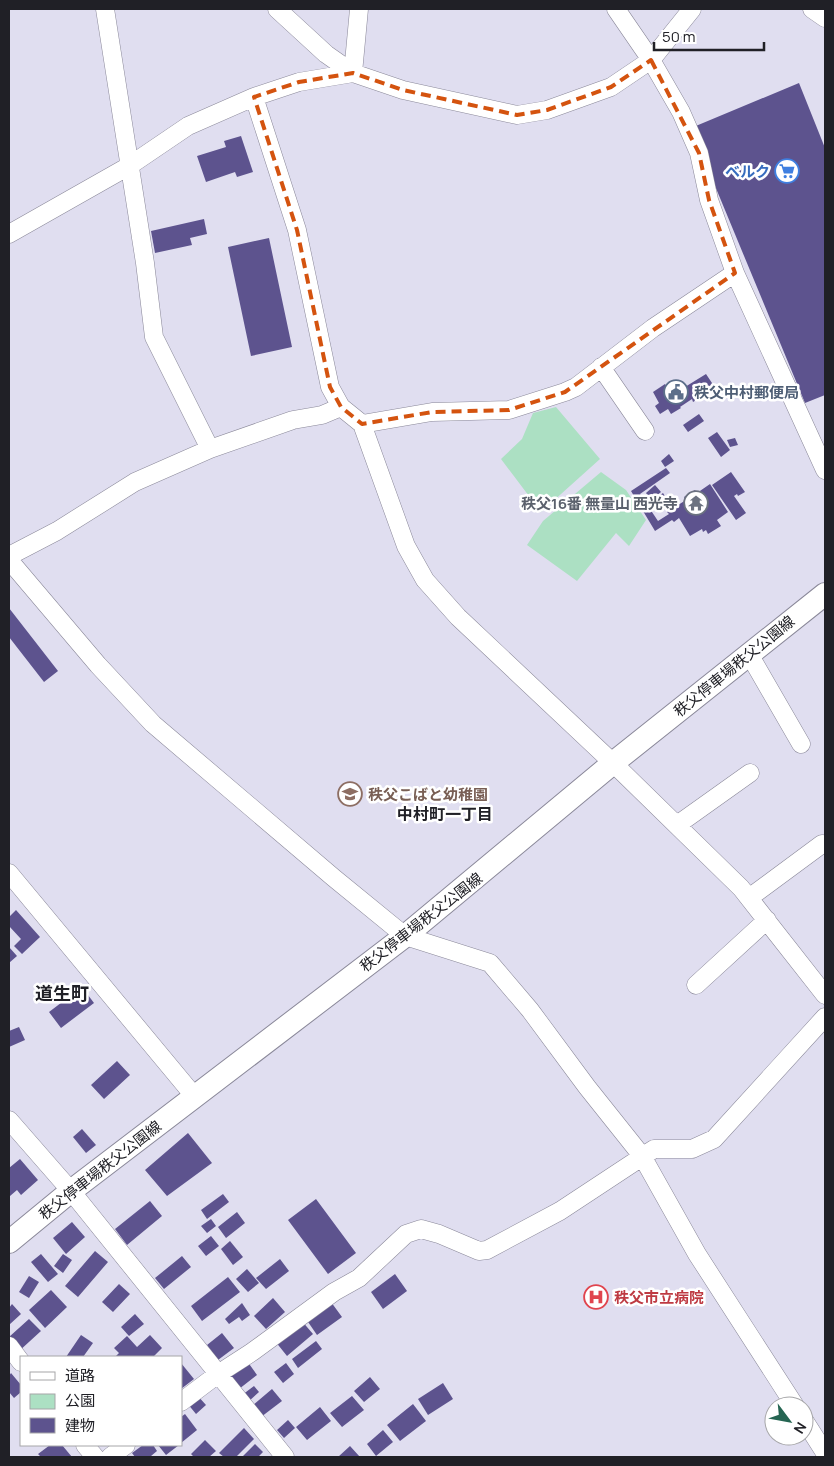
<svg xmlns="http://www.w3.org/2000/svg" width="834" height="1466" font-family="Manrope,'Noto Sans JP',sans-serif">
<style>
.green{fill:#ace0c3}
.building{fill:#5d538e}
.lines{fill:none;stroke-linecap:round;stroke-linejoin:round}
.minor-casing{stroke:#8a8899;stroke-width:19}
.major-casing{stroke:#8a8899;stroke-width:24}
.minor{stroke:#fff;stroke-width:18}
.major{stroke:#fff;stroke-width:22}
.marked{fill:none;stroke:#d4530f;stroke-width:4;stroke-dasharray:10 6;stroke-linejoin:round}
.labels{text-anchor:middle;dominant-baseline:central;stroke-width:5;stroke-linejoin:round;paint-order:stroke}
.shop-label{font-size:15px;font-weight:bold;fill:#366cbe;stroke:#fff;text-anchor:end}
.service-label{font-size:15px;font-weight:bold;fill:#4e5e75;stroke:#fff;text-anchor:start}
.worship-label{font-size:15px;font-weight:bold;fill:#5b616d;stroke:#fff;text-anchor:end}
.street-label{font-size:15px;fill:#202026;stroke:#fff}
.education-label{font-size:15px;font-weight:bold;fill:#785e54;stroke:#fff;text-anchor:start}
.health-label{font-size:15px;font-weight:bold;fill:#be3a42;stroke:#fff;text-anchor:start}
.neighbourhood-label{font-size:16px;font-weight:bold;fill:#202026;stroke:#fff}
.quarter-label{font-size:18px;font-weight:bold;fill:#202026;stroke:#fff}
</style>
<rect width="100%" height="100%" fill="#e0def0"/>
<path class="green" d="M556 407 600 459 541 512 501 459 522 439 533 413Z
M601 472 626 490 646 520 629 546 616 533 577 581 527 545 543 521Z"/>
<path class="building" d="M799 83 825 148V395L805 403 691 128Z
M241 136 253 172 237 177 235 172 206 182 197 156 226 147 224 141Z
M204 219 207 234 190 238 192 245 155 253 151 231Z
M269 238 292 347 251 356 228 247Z
M706 374 714 386 697 397 698 399 693 402 692 399 680 407 681 408 671 414 668 409 660 414 655 406 659 403 653 392 665 384 672 395Z
M699 414 704 421 688 432 683 425Z
M717 432 730 450 721 457 708 438Z
M735 438 738 445 730 447 727 440Z
M669 454 674 461 665 467 661 461Z
M666 468 670 473 640 494 658 521 669 514 667 512 686 500 684 497 690 493 695 490 697 493 710 484 728 512 717 520 721 526 708 534 706 530 703 532 702 529 690 536 679 518 674 522 672 520 655 531 631 491Z
M731 472 745 492 738 496 737 494 734 496 746 513 736 520 712 485Z
M655 485 661 492 651 500 646 493Z
M663 493 670 504 659 512 651 502Z
M9 608 58 671 44 682 9 637Z
M16 910 40 937 22 954 14 946 21 939 9 926V917Z
M9 947 17 956 9 963Z
M82 987 94 1003 61 1028 49 1012Z
M19 1027 25 1040 9 1047V1031Z
M117 1061 130 1075 104 1099 91 1085Z
M82 1129 96 1145 86 1153 73 1137Z
M188 1133 212 1163 167 1196 145 1170Z
M20 1159 38 1180 21 1195 17 1190 10 1196 9 1168Z
M223 1194 229 1202 207 1219 201 1210Z
M316 1199 356 1253 328 1274 288 1220Z
M150 1201 162 1216 127 1245 115 1229Z
M237 1212 245 1223 226 1238 218 1227Z
M211 1219 216 1226 207 1233 201 1226Z
M72 1222 85 1237 66 1254 53 1238Z
M211 1236 219 1246 206 1256 198 1246Z
M230 1241 243 1257 233 1265 221 1249Z
M95 1251 108 1262 78 1297 65 1286Z
M41 1254 58 1274 48 1282 31 1262Z
M63 1254 72 1260 63 1273 54 1266Z
M182 1256 191 1267 164 1289 155 1278Z
M280 1259 289 1271 266 1289 256 1278Z
M247 1269 259 1283 248 1292 236 1279Z
M395 1274 407 1291 383 1309 371 1292Z
M29 1276 39 1282 29 1298 19 1292Z
M228 1277 240 1292 202 1321 191 1306Z
M119 1284 130 1294 113 1312 102 1302Z
M51 1290 67 1307 45 1328 29 1310Z
M273 1298 285 1312 266 1329 254 1316Z
M331 1302 342 1317 317 1335 306 1319Z
M242 1303 250 1315 242 1321 239 1317 229 1324 225 1319Z
M12 1304 21 1314 9 1325V1308Z
M135 1314 144 1324 129 1336 121 1327Z
M29 1319 41 1331 18 1352 9 1341V1337Z
M301 1320 313 1334 287 1356 275 1341Z
M222 1333 234 1348 218 1360 207 1345Z
M81 1335 93 1343 83 1357H66Z
M150 1335 162 1348 153 1357H115L119 1353 114 1348 127 1336 137 1347Z
M316 1341 322 1349 298 1368 292 1359Z
M247 1361 257 1375 239 1389 228 1375Z
M181 1363 194 1379 181 1389Z
M286 1363 294 1374 283 1383 274 1372Z
M11 1373 21 1385V1392L14 1398 9 1392V1376Z
M370 1377 380 1389 364 1402 354 1391Z
M443 1383 453 1399 428 1415 418 1399Z
M254 1386 259 1392 248 1402 242 1395Z
M272 1389 282 1401 261 1417 252 1406Z
M197 1395 206 1405 196 1414 187 1403Z
M352 1396 364 1410 342 1427 330 1413Z
M413 1404 426 1421 400 1441 387 1425Z
M320 1407 331 1421 307 1440 296 1427Z
M185 1414 197 1430 181 1443V1417Z
M288 1420 295 1428 284 1438 277 1430Z
M244 1428 254 1439 236 1457H224L219 1453Z
M383 1430 393 1442 376 1456 367 1444Z
M205 1440 216 1451 209 1457H194L191 1454Z
M255 1444 263 1452 258 1457H242Z
M50 1445H62L72 1457H41L38 1454Z
M143 1445H153L157 1451 151 1456 152 1457H135L132 1453Z
M158 1445H179L166 1455Z
M350 1446 360 1457H338Z"/>
<g class="lines">
<g class="minor-casing">
<path id="minor" d="M105 9 145 263 154 337 210 449
M277 9 326 54 353 73 403 90 517 115 547 110 611 87 651 60 692 9
M812 9 825 18
M353 73 359 9
M254 97 297 230 330 387 341 407 362 424 432 412 509 410 565 392 576 387 653 328 735 273 709 200 699 153 681 112 651 60 616 9
M9 234 129 166 188 126 254 97 299 82 353 73
M735 273 825 470
M601 367 645 431
M362 424 406 546 425 580 458 617 613 763 741 888 825 995
M9 556 57 531 135 482 210 449 293 420 322 415 341 407
M9 560 98 665 153 724 334 878 405 936 490 963 530 1010 587 1087 642 1156 697 1254 795 1406
M749 654 801 744
M677 825 750 773
M9 873 195 1097
M749 898 822 844
M696 985 767 920
M9 1120 71 1191 285 1457
M9 1346 21 1362
M181 1402 218 1374 252 1352 334 1292 359 1278 406 1234 421 1229 439 1234 479 1251 487 1250 560 1211 654 1149H692L714 1139 825 1017
M804 1420 825 1453
M85 1445 95 1457
M110 1457 126 1445"/>
</g>
<g class="major-casing">
<path id="major" d="M9 1242 71 1191 405 936 613 763 825 594"/>
</g>
<use href="#minor" class="minor"/>
<use href="#major" class="major"/>
</g>
<path class="marked" d="M651 60 699 153 709 200 735 273 565 392 509 410 432 412 362 424 341 407 330 387 297 230 254 97 299 82 353 73 403 90 517 115 547 110 611 87Z"/>
<defs>
<g id="supermarket-ring" transform="scale(1.25)"><circle r="9.5" fill="#fff" stroke="#3f7fe0" stroke-width="1.5"/><path d="M-6-5.5h2.5l.6 2H6L4.5 2H-2.5L-4.4-4H-6ZM-1.5 3.2a1.3 1.3 0 1 0 .1 0ZM3 3.2a1.3 1.3 0 1 0 .1 0Z" fill="#3f7fe0"/></g>
<g id="civic-ring" transform="scale(1.25)"><circle r="9.5" fill="#fff" stroke="#5c6f8a" stroke-width="1.5"/><path d="M-.6-6.5H3V-4.5H.6V-3L4-1V1h2V6H-6V1h2V-1L-.6-3ZM-1.2 2.5V6h2.4V2.5Z" fill="#5c6f8a"/></g>
<g id="temple-ring" transform="scale(1.25)"><circle r="9.5" fill="#fff" stroke="#6b7280" stroke-width="1.5"/><path d="M0-6L5-2H3V0L6.5 2.5H4V6H1.5V3h-3V6H-4V2.5H-6.5L-3 0V-2H-5Z" fill="#6b7280"/></g>
<g id="school-ring" transform="scale(1.25)"><circle r="9.5" fill="#fff" stroke="#8d6e63" stroke-width="1.5"/><path d="M0-5L7-2L0 1L-7-2ZM-4 1L0 2.5L4 1V4Q0 6-4 4Z" fill="#8d6e63"/></g>
<g id="hospital-ring" transform="scale(1.25)"><circle r="9.5" fill="#fff" stroke="#e0444e" stroke-width="1.5"/><path d="M-5-5h3v3.5h4V-5h3V5h-3V1.5h-4V5h-3Z" fill="#e0444e"/></g>
</defs>
<g fill-rule="evenodd">
<use href="#supermarket-ring" x="787" y="171"/>
<use href="#civic-ring" x="676" y="392"/>
<use href="#temple-ring" x="696" y="503"/>
<use href="#school-ring" x="350" y="794"/>
<use href="#hospital-ring" x="596" y="1297"/>
</g>
<g class="labels">
<g class="shop-label">
<text x="770" y="171">ベルク</text>
</g>
<g class="service-label">
<text x="694" y="392">秩父中村郵便局</text>
</g>
<g class="worship-label">
<text x="678" y="503">秩父16番 無量山 西光寺</text>
</g>
<g class="street-label">
<text transform="translate(734 666) rotate(-39)">秩父停車場秩父公園線</text>
<text transform="translate(421 922) rotate(-38)">秩父停車場秩父公園線</text>
<text transform="translate(100 1170) rotate(-38)">秩父停車場秩父公園線</text>
</g>
<g class="education-label">
<text x="368" y="794">秩父こばと幼稚園</text>
</g>
<g class="health-label">
<text x="614" y="1297">秩父市立病院</text>
</g>
<g class="neighbourhood-label">
<text x="445" y="814">中村町一丁目</text>
</g>
<g class="quarter-label">
<text x="62" y="993">道生町</text>
</g>
</g>
<rect width="834" height="1466" fill="none" stroke="#202026" stroke-width="20"/>
<rect x="20" y="1356" width="162" height="90" fill="#ffffff" stroke="#a6a6a8"/>
<rect x="30" y="1372" width="25" height="8" fill="#ffffff" stroke="#a6a6a8"/>
<text x="65" y="1381" font-size="15" fill="#202026">道路</text>
<rect x="30" y="1394" width="25" height="15" fill="#ace0c3" stroke="#a6a6a8"/>
<text x="65" y="1406" font-size="15" fill="#202026">公園</text>
<rect x="30" y="1418" width="25" height="15" fill="#5d538e" stroke="#a6a6a8"/>
<text x="65" y="1431" font-size="15" fill="#202026">建物</text>
<g transform="translate(789 1421) rotate(122)"><circle r="24" fill="#ffffff" stroke="#a6a6a8"/>
<path d="M0-4L9 19L0 12L-9 19Z" fill="#256552"/>
<text y="-8" font-size="14" font-weight="bold" text-anchor="middle" fill="#202026">N</text>
</g>
<path d="M654 42v8h110v-8" fill="none" stroke="#202026" stroke-width="2.5"/>
<text x="662" y="42" font-size="15" fill="#202026" stroke="#ffffff" stroke-width="4" paint-order="stroke">50 m</text>
</svg>
